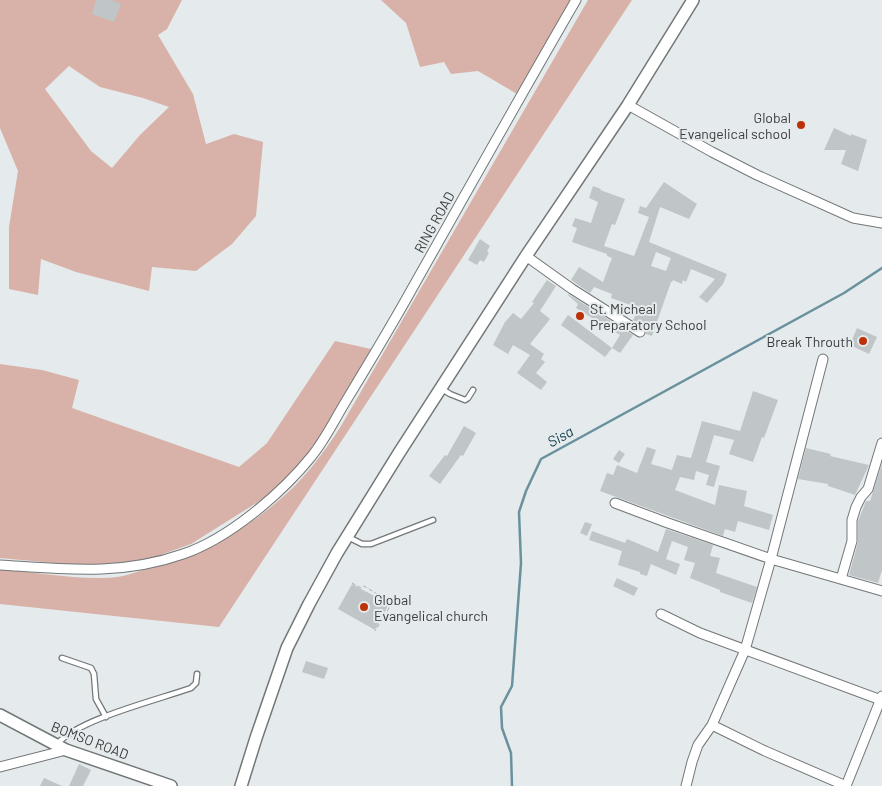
<svg xmlns="http://www.w3.org/2000/svg" width="882" height="786" font-family="Barlow,sans-serif">
<style>
.green{fill:#d8b2a8;fill-rule:evenodd}
.lines{fill:none;stroke-linecap:round;stroke-linejoin:round}
.stream{stroke:#6a919e;stroke-width:2.5}
.building{fill:#c0c5c7;fill-rule:evenodd}
.service-casing{stroke:#727778;stroke-width:7}
.minor-casing{stroke:#727778;stroke-width:11}
.tertiary-casing{stroke:#727778;stroke-width:14}
.path{stroke:#acb0b1;stroke-width:1;stroke-dasharray:4 2.5;stroke-linecap:butt}
.service{stroke:#fff;stroke-width:4.5}
.minor{stroke:#fff;stroke-width:9}
.tertiary{stroke:#fff;stroke-width:11}
.poi-dot{fill:#bc3208;stroke:#e5eaec;stroke-width:2}
.labels{text-anchor:middle;dominant-baseline:central;stroke-width:4;stroke-linejoin:round;paint-order:stroke}
.poi-label{font-size:14px;fill:#3a3c3d;stroke:#e5eaec;text-anchor:end}
.street-label{font-size:14px;fill:#3a3c3d;stroke:#e5eaec}
.water-label{font-size:15px;font-style:italic;fill:#124250;stroke:#e5eaec}
</style>
<rect width="100%" height="100%" fill="#e5eaec"/>
<path class="green" d="M0 0H182L167 29 158 35 193 94 206 144 234 134 263 142 256 216 232 244 196 271 152 267 149 291 76 272 41 259 38 295 9 289V227L18 171 0 128ZM69 66 100 87 143 98 169 107 140 135 112 168 91 151 45 89Z
M381 0H571L517 94 478 71 451 74 444 62 420 67 406 23Z
M588 0H632L219 627 0 604V569C36 572 82 581 117 577 125 576 132 573 140 571 190 559 238 535 277 502 303 481 323 454 341 426Z
M335 341 371 349 316 445 294 471 269 495 191 544 152 558 118 565H75L0 558V364L42 370 79 380 72 408 239 467 267 443Z"/>
<g class="lines">
<path class="stream" d="M512 786 511 753 502 728 501 707 512 686 521 563 519 512 526 491 541 459 844 293 882 268"/>
</g>
<path class="building" d="M96 0H112L121 4 114 22 92 14Z
M834 128 851 136V134L867 140 858 171 841 164 846 150H824Z
M664 182 697 204 689 219 660 207 649 242 727 274 723 284 707 303 699 297 715 279 691 269 686 282 683 280 682 284 673 280 672 282H671L652 336 646 334 644 327 633 320 639 308 611 298 612 294 594 287 590 293 571 280 579 267 603 282 612 258 607 256V254L572 242 577 228 572 226 575 218 591 223 598 202 589 198 593 186 601 189 600 190 625 199 615 225 612 224 604 246 634 256 649 217 638 213 640 206 646 208ZM656 252 671 258 666 271 651 266Z
M480 239 490 246 487 251 489 253 484 262 480 260 477 265 468 260Z
M547 280 556 286 540 311 550 319 530 344 544 354 541 359 545 362 536 373 547 382 541 390 517 373 530 355 513 345 508 354 493 345 505 322 513 313 521 319 534 303 532 302Z
M568 294 633 335 620 353 612 348 620 335 576 308 578 304 568 295Z
M568 315 612 348 605 357 561 325Z
M857 328 877 337 869 354 850 345Z
M753 391 778 400 764 438 762 437 753 462 729 454 734 440 714 435 706 462 720 466 714 487 706 485 709 475 696 471 694 480 680 477 675 490 715 505 719 485 747 491 744 506 773 515 769 530 738 521 735 532 725 529 723 536 600 491 607 473 613 475 617 465 637 473 647 447 656 450 651 464 672 470 677 455 691 458 702 421 740 431Z
M464 426 476 433 463 456 461 455 440 484 429 476 445 455 447 456Z
M806 448 831 454 830 456 869 465 855 495 828 486V484L798 479Z
M619 450 625 454 619 463 613 459Z
M882 464V570L878 583 849 575 858 542V521L866 501H870Z
M585 522 592 524 587 536 580 533Z
M666 529 713 545 710 556 720 558 716 573 757 587 752 603 720 592V590L690 578 695 563 684 560 688 547 672 541 666 559 680 564 676 575 651 564 647 576 640 574V572L618 565 622 551 589 540 592 531 625 543 627 539 658 552Z
M617 578 638 588 634 596 613 586Z
M352 584 389 604 375 630 338 609Z
M306 661 328 668 324 679 302 672Z
M79 764 91 770 83 786H69Z
M44 778 62 786H40Z"/>
<g class="lines">
<g class="service-casing">
<path id="service" d="M442 389 450 394 465 400 468 398 473 390
M348 537 362 544H371L433 520
M62 658 91 668 94 674 96 699 106 717
M57 744C79 719 157 700 191 688L196 683 197 674"/>
</g>
<g class="minor-casing">
<path id="minor" d="M628 105 712 152 757 175 853 218 882 223
M526 256 572 289 640 332
M615 503 668 523 771 559 882 591
M0 565C64 569 121 576 183 554 228 539 281 494 311 457 325 440 335 419 346 401 369 363 392 325 413 287 467 191 521 95 576 0
M841 579 852 541V520L856 507 861 497 868 489 882 443
M661 614 700 633 881 700
M712 725 765 751 846 786
M0 767 66 750
M686 786 692 762 698 745 712 725 745 650 771 559 823 359
M846 786 882 696"/>
</g>
<g class="tertiary-casing">
<path id="tertiary" d="M0 715 66 750 171 786
M241 786 256 738 287 648 309 604 337 553 399 453 526 256 628 105 693 0"/>
</g>
<path class="path" d="M352 583 361 588 364 586 392 603 375 631"/>
<use href="#service" class="service"/>
<use href="#minor" class="minor"/>
<use href="#tertiary" class="tertiary"/>
</g>
<g class="poi-dot">
<circle cx="801" cy="125" r="5"/>
<circle cx="580" cy="316" r="5"/>
<circle cx="863" cy="341" r="5"/>
<circle cx="364" cy="607" r="5"/>
</g>
<g class="labels">
<g class="poi-label">
<text x="791" y="117">Global<tspan x="791" dy="16">Evangelical school</tspan></text>
<text x="590" y="308" text-anchor="start">St. Micheal<tspan x="590" dy="16">Preparatory School</tspan></text>
<text x="853" y="341">Break Throuth</text>
<text x="374" y="599" text-anchor="start">Global<tspan x="374" dy="16">Evangelical church</tspan></text>
</g>
<g class="street-label">
<text transform="translate(434 222) rotate(-61)">RING ROAD</text>
<text transform="translate(90 740) rotate(21)">BOMSO ROAD</text>
</g>
<g class="water-label">
<text transform="translate(560 436) rotate(-29)">Sisa</text>
</g>
</g>
</svg>
